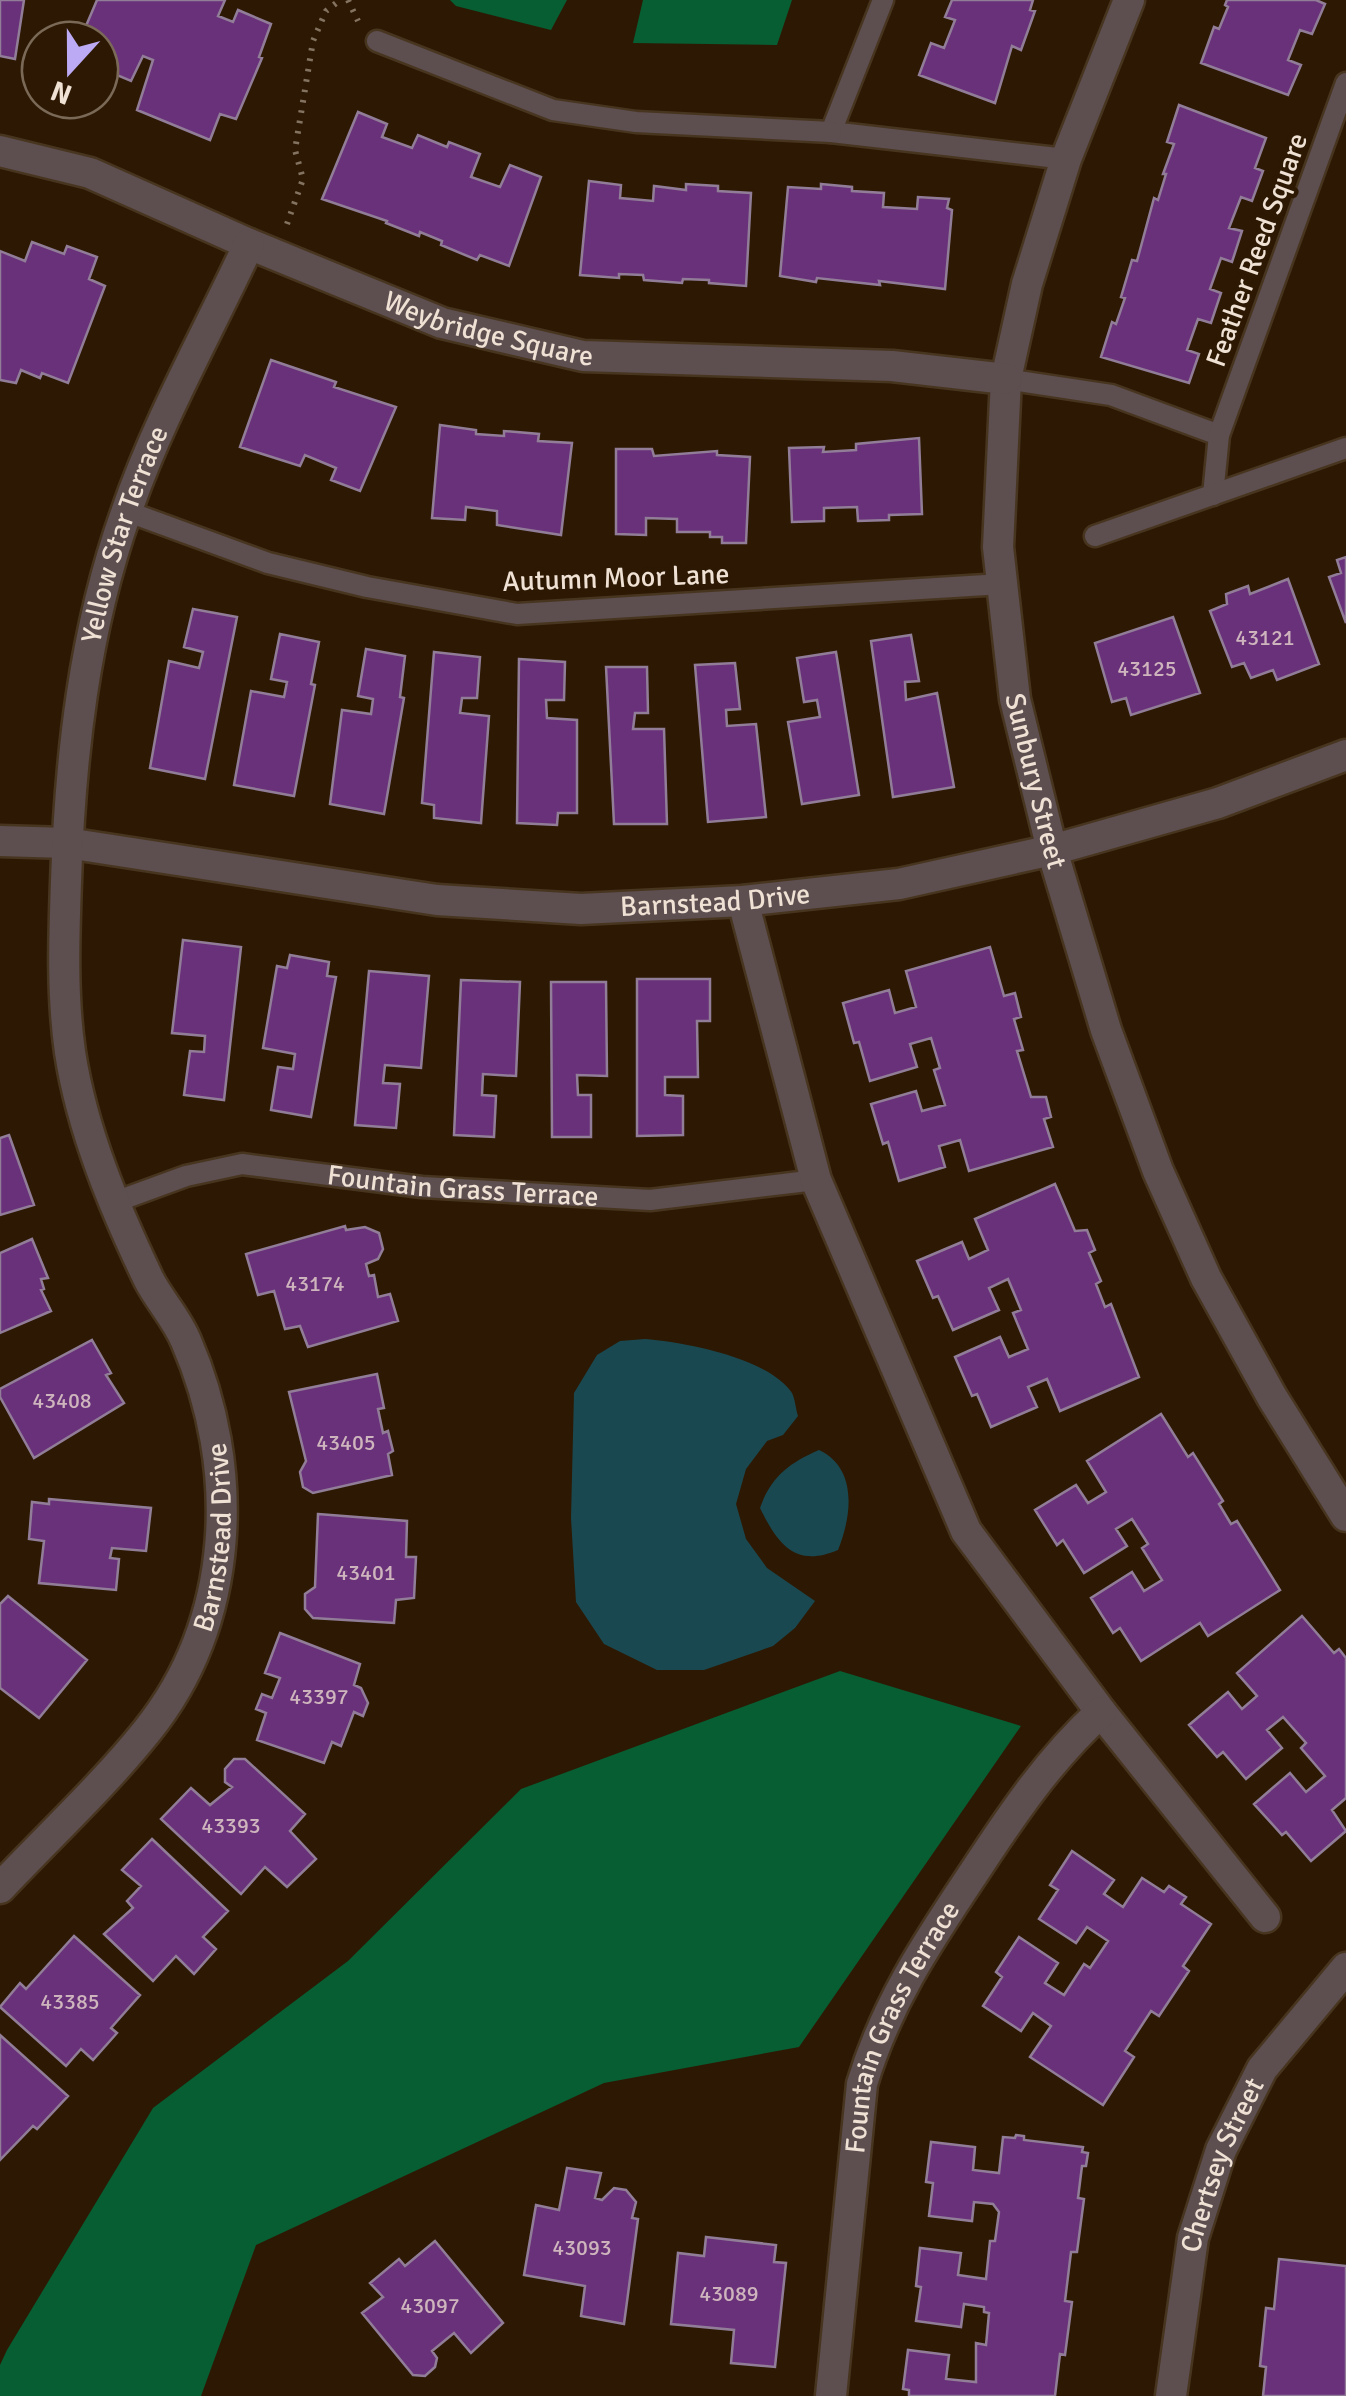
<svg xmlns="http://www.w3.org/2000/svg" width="1346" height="2396" font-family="Signika,sans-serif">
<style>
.forest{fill:#075e33}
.water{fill:#1a4850}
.building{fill:#693179;stroke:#917d98;stroke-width:2.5}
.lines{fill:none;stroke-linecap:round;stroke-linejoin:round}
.lane-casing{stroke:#483520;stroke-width:25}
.street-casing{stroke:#483520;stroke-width:35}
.path{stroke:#857361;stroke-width:6;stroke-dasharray:2.5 8;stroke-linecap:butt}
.lane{stroke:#5d4e50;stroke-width:20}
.street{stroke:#5d4e50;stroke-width:30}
.labels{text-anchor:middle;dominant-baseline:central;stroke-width:9;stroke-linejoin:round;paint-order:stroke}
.number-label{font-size:22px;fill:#ceb5bd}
.street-label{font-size:28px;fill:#efe1d4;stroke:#2d1903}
</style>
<rect width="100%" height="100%" fill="#2d1903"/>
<path class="forest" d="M450 0H567L551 30 456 6Z
M643 0H792L777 45 633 43Z
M840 1671 1021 1726 799 2047 604 2083 256 2245 201 2396H0V2365L7 2350 153 2108 348 1961 521 1789Z"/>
<path class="water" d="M645 1339C684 1342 769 1358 792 1393 795 1399 796 1410 798 1416L783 1435 767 1441 746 1469 736 1504 746 1539 767 1568 815 1601 795 1628 773 1646 704 1670H657L604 1644 576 1602 571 1518 574 1393 597 1355 620 1341Z
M819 1450C859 1469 851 1518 838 1550 796 1568 778 1545 760 1508 771 1477 789 1463 819 1450Z"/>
<path class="building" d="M0 0H24L15 59 0 56Z
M97 0H225L218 16 233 22 238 10 271 24 259 57 262 58 236 119 220 114 210 140 137 110 153 60 143 56 131 81 100 68V40H80Z
M952 0H1033L1030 10 1035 11 1021 50 1012 46 995 103 919 75 931 43 944 48 955 20 945 17Z
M1227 0H1316L1325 4 1312 34 1300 30 1288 60 1301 65 1288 95 1201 63 1214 27 1219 29 1228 7 1225 5Z
M1179 105 1266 138 1255 168 1263 171 1252 201 1241 197 1229 228 1242 231 1232 262 1221 258 1210 289 1221 293 1211 323 1198 319 1187 350 1199 354 1189 383 1101 357 1112 322 1116 324 1125 298 1121 297 1132 260 1137 261 1154 198 1158 200 1166 174H1163L1174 144 1167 142Z
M358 112 387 124 382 137 412 148 418 135 447 147 449 142 480 154 471 177 500 187 510 165 541 177 509 266 480 255 477 260 441 245 442 241 420 232 419 236 386 223 387 221 322 199Z
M589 181 621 185 620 198 653 201 654 186 686 190V184L718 186V191L751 193 746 286 709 283V280L683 279 682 283 644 280 643 275 619 274V278L580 275Z
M821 184 852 187V191L884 193 883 207 917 209 918 197 949 199 947 208 952 210 945 289 879 281 880 285 817 278 816 282 780 276 788 187 821 189Z
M32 242 64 254 67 246 97 257 89 279 105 286 68 383 42 373 40 378 21 370 16 383 0 380V251L25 261Z
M271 360 336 382 334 387 396 407 360 491 331 480 336 468 305 455 300 466 240 447Z
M440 425 476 430V434L504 436V431L539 434 538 441 572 443 561 535 497 525V511L466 507 465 520 432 518Z
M919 438 922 514 889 515V520L858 521 857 507 824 508V521L792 522 789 448 824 447 823 452 856 450V444Z
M616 449H652L654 456 717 451V455L750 457 746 543H722V537H710V532H677V519L646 518V535L616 534Z
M1346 557V623L1329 577 1341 573 1337 560Z
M1288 579 1319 664 1277 680 1273 670 1251 678 1244 663 1232 667 1210 611 1227 604 1226 594 1248 586 1250 594Z
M193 609 237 617 205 779 150 768 169 661 199 668 203 652 184 647Z
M1173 617 1200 693 1131 715 1126 698 1112 702 1095 643Z
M280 634 319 642 311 684 315 685 294 796 234 785 251 691 284 697 287 682 271 679Z
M911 635 919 681 905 682 906 700 937 693 954 787 893 797 871 641Z
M366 649 405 656 400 697 404 698 384 814 330 804 342 710 371 714 373 699 358 696Z
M434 652 480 657 477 698H462L460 713 489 716 481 823 434 818V805L422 803Z
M836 652 859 795 802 804 788 722 820 717 817 700 804 702 797 658Z
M519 659 565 662 564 700H546L547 718 577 720V813H558L557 825 517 823Z
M735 663 740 709 726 710 727 726 756 724 766 817 708 822 695 665Z
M606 667H647L648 713H635L633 729H664L667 824H614Z
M183 940 241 947 224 1100 184 1095 190 1051 204 1052 205 1036 172 1033Z
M990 947 1004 996 1015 993 1021 1017 1014 1019 1023 1050 1017 1051 1031 1097H1046L1051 1117 1044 1119 1053 1147 969 1171 960 1140 939 1146 945 1167 899 1181 888 1142 883 1144 871 1104 916 1091 922 1111 945 1105 934 1070 940 1068 931 1038 910 1044 917 1067 870 1081 859 1042 854 1043 843 1003 889 990 895 1013 916 1007 906 971Z
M290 955 329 962 327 976 336 977 311 1117 271 1110 278 1067 293 1069 295 1054 263 1048 277 966 287 968Z
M369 971 429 976 421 1068 385 1065 383 1083 400 1084 396 1128 355 1125Z
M637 979H710V1021H697L698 1077H665V1095L683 1096V1135L637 1136Z
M461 980 520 982 516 1076 483 1074 482 1095 496 1096 494 1137 454 1135Z
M551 982H606L607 1076 577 1075 578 1095H591V1137H552Z
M9 1135 34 1205 0 1215V1138Z
M1055 1184 1075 1231 1087 1230 1095 1250 1089 1253 1101 1281 1096 1284 1105 1307 1111 1304 1139 1377 1060 1411 1047 1379 1028 1387 1037 1407 991 1427 977 1394 972 1396 955 1357 1000 1337 1009 1357 1028 1349 1013 1313 1021 1310 1008 1279 989 1288 999 1310 953 1330 938 1296 933 1298 917 1261 962 1242 969 1259 988 1250 975 1219Z
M345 1226 346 1230 365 1227 379 1233 383 1249 378 1259 366 1264 369 1276 374 1275 378 1297 390 1294 398 1321 308 1347 300 1326 285 1329 274 1291 258 1295 246 1254Z
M32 1239 48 1278 41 1279 44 1289 41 1290 51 1311 0 1333V1253Z
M92 1340 111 1373 106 1375 124 1403 34 1458 0 1397V1389Z
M377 1374 384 1408 378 1409 383 1433 388 1431 393 1451 388 1454 392 1475 313 1493 303 1487 300 1472 306 1461 289 1392Z
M1161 1414 1188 1457 1193 1453 1223 1501 1219 1504 1231 1524 1237 1521 1280 1590 1208 1636 1200 1623 1141 1661 1120 1628 1113 1633 1091 1598 1132 1572 1144 1591 1162 1580 1142 1548 1148 1544 1132 1519 1116 1529 1127 1546 1084 1573 1063 1540 1057 1545 1035 1510 1076 1485 1088 1503 1106 1492 1087 1461Z
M49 1499 151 1508 146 1551 112 1548 110 1558 119 1559 116 1590 39 1583 44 1541 29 1539 32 1502 49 1504Z
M318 1514 407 1521 406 1557H416L414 1598 396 1600 394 1623 313 1618 305 1609V1594L315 1587Z
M8 1596 87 1660 39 1718 0 1688V1604Z
M1302 1616 1334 1653 1339 1649 1346 1658V1798L1332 1810 1346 1831 1311 1861 1286 1832 1282 1835 1254 1804 1290 1773 1306 1792 1325 1776 1301 1748 1306 1743 1283 1717 1267 1730 1282 1748 1246 1779 1223 1752 1217 1757 1189 1725 1228 1692 1242 1709 1257 1696 1237 1673Z
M280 1633 360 1664 354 1685 361 1688 368 1703 363 1716 354 1712 341 1746 332 1742 324 1763 257 1740 266 1713 256 1709 262 1694 272 1698 280 1678 265 1673Z
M234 1759H245L305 1814 290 1831 316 1859 287 1887 265 1867 241 1894 161 1819 191 1788 210 1805 232 1787 225 1782V1769Z
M152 1839 228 1911 203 1937 216 1949 194 1974 176 1956 153 1981 104 1934 133 1908 127 1901 141 1886 122 1870Z
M1072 1851 1114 1880 1104 1894 1123 1907 1142 1878 1164 1892 1169 1886 1186 1897 1181 1904 1211 1924 1183 1966 1189 1971 1159 2016 1151 2011 1125 2051 1134 2057 1103 2105 1030 2057 1051 2026 1033 2013 1021 2031 983 2006 1002 1977 996 1972 1019 1937 1058 1963 1045 1983 1064 1995 1084 1964 1090 1968 1108 1941 1087 1927 1076 1943 1039 1919 1058 1890 1050 1885Z
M74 1936 140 1995 111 2028 117 2033 93 2060 81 2049 66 2066 0 2007 20 1983 26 1989Z
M0 2035 68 2096 37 2129 33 2126 0 2160Z
M1016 2135 1024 2136V2140L1083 2147 1082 2152 1088 2153 1086 2166H1082L1078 2198 1084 2199 1077 2252H1071L1065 2301 1072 2302 1065 2355 1060 2354 1055 2396H909V2390L903 2389 908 2350 949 2355 946 2379 976 2382V2343L986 2345 989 2313 984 2312V2307L964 2304 961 2327 916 2321 921 2287 916 2286 920 2248 961 2253 958 2275 986 2279 990 2241H995L999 2212 993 2204 974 2202 972 2221 929 2216 933 2183 926 2182 931 2142 975 2147 973 2170 999 2173 1003 2137 1015 2138Z
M567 2168 601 2173 595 2198 602 2200 614 2188 626 2190 636 2202 632 2218 638 2219 624 2324 581 2316 585 2286 524 2275 536 2205 559 2210Z
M706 2237 776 2245 774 2262 786 2263 775 2367 731 2363 734 2330 671 2324 678 2253 704 2256Z
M435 2241 503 2323 471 2353 454 2333 432 2351 437 2358 435 2367 425 2376 413 2375 362 2313 383 2297 370 2283 399 2259 405 2266Z
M1279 2259 1346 2266V2396H1263L1266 2367 1260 2366 1266 2308 1274 2309Z"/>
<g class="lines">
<g class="lane-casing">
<g id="lane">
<path d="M883 0 831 132 1066 159"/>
<path d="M377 41 553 110 636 122 831 132"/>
<path d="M1006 379 1111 395 1219 435"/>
<path d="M1213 495 1219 435 1346 83"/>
<path d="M126 511 268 563 367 587 517 614 1002 584"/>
<path d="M1095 536 1346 448"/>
<path id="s1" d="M115 1202 186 1176 242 1164 422 1187 650 1200 816 1180"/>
</g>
</g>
<g class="street-casing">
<g id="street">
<path id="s2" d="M1129 0 1066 159 1027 284 1006 379 998 547 1015 699 1052 850 1106 1030 1158 1171 1206 1278 1272 1397 1346 1516"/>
<path id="s3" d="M0 151 90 173 249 244 442 323 583 356 892 366 1006 379"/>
<path id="s4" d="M0 841 67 843 437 900 581 909 743 901 899 884 1052 850 1218 803 1346 755"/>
<path d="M743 901 816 1180 966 1531 1101 1712 1265 1917"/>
<path id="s5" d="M0 1888C49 1836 103 1786 147 1731 236 1620 241 1468 186 1341 177 1319 160 1301 149 1280 115 1209 82 1131 70 1052 62 996 64 939 66 882 70 758 84 631 126 513 157 422 208 332 249 244"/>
<path id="s6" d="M831 2396 862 2084C886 2004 927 1943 973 1874 1011 1816 1049 1759 1101 1712"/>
<path id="s7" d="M1171 2396 1193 2238 1221 2150 1262 2069 1346 1968"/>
</g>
</g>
<path class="path" d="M348 0 358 21
M287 224 303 179 295 150 313 41 326 11 340 0"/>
<use href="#lane" class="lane"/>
<use href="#street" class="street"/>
</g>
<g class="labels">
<g class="number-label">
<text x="1265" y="637">43121</text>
<text x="1147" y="668">43125</text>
<text x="315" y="1283">43174</text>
<text x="62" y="1400">43408</text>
<text x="346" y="1442">43405</text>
<text x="366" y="1572">43401</text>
<text x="319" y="1696">43397</text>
<text x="231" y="1825">43393</text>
<text x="70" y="2001">43385</text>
<text x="582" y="2247">43093</text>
<text x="729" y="2293">43089</text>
<text x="430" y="2305">43097</text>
</g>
<g class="street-label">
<text transform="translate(1257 250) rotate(-70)">Feather Reed Square</text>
<text stroke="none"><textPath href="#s3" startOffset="522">Weybridge Square</textPath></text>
<text stroke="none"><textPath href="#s5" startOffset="1465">Yellow Star Terrace</textPath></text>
<text transform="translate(616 578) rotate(-2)">Autumn Moor Lane</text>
<text stroke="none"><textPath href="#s2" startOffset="805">Sunbury Street</textPath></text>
<text stroke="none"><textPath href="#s4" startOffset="720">Barnstead Drive</textPath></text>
<text stroke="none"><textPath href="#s1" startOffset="355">Fountain Grass Terrace</textPath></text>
<text stroke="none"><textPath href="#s5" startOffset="425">Barnstead Drive</textPath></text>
<text stroke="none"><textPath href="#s6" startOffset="380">Fountain Grass Terrace</textPath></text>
<text stroke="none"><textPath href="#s7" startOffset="238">Chertsey Street</textPath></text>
</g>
</g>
<g transform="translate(70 70) rotate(201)"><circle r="48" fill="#2d1903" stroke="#7b6957" stroke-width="2.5"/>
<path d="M0-8L18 38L0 25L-18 38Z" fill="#bcaaf5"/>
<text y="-15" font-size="28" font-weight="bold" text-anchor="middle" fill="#efe1d4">N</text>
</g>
</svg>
